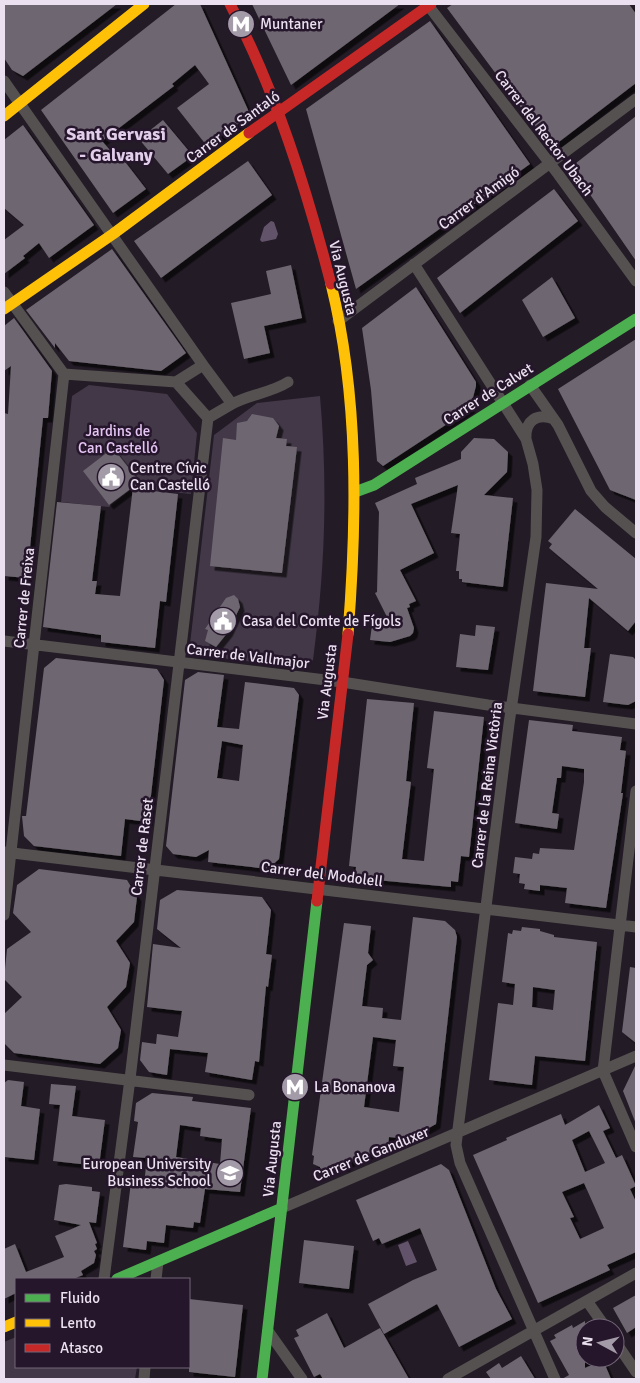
<svg xmlns="http://www.w3.org/2000/svg" width="640" height="1383" font-family="Signika,sans-serif">
<style>
.green{fill:#423847}
.water{fill:#63536a}
.building{fill:#6e6671;fill-rule:evenodd;filter:url(#shadow)}
.lines{fill:none;stroke-linecap:round;stroke-linejoin:round}
.street{stroke:#555150;stroke-width:11}
.fast{stroke:#4caf50;stroke-width:11}
.slow{stroke:#ffc107;stroke-width:11}
.jam{stroke:#c62828;stroke-width:11}
.labels{text-anchor:middle;dominant-baseline:central;stroke-width:5;stroke-linejoin:round;paint-order:stroke}
.poi-label{font-size:15px;fill:#eae0ef;stroke:#25162b;text-anchor:start}
.street-label{font-size:15px;fill:#eae0ef;stroke:#25162b}
.park-label{font-size:15px;fill:#e5c5f4;stroke:#25162b}
.quarter-label{font-size:18px;font-weight:bold;fill:#e2ceeb;stroke:#25162b}
</style>
<defs>
<filter id="shadow"><feDropShadow dx="4.5" dy="4.5" stdDeviation="0" flood-color="#0009"/></filter>
</defs>
<rect width="100%" height="100%" fill="#231b26"/>
<path class="green" d="M89 385 167 394 197 433 191 494 133 488 109 507 61 502 72 396Z
M320 396C328 488 325 569 313 660L301 668 198 655 190 644 214 435 257 403Z
M16 1337V1367H137L135 1379H4V1342Z"/>
<path class="water" d="M271 221 274 222 278 234 276 239 262 242 260 240 264 227Z
M408 1241 417 1262 406 1266 398 1245Z"/>
<path class="building" d="M4 4H117L23 76 12 70 4 58Z
M176 4H200L249 112V116L207 146 177 108 209 84 195 65 172 84 174 86 102 141 116 157 119 154 146 189 113 213 41 110Z
M252 4H400L291 85Z
M453 4H629L636 14V83L551 148 447 8Z
M430 21 530 164 356 289 306 109Z
M636 116V261L571 167Z
M163 120 193 156 168 174 139 139Z
M23 125 94 225 49 258 39 243 23 256 25 258 4 274V240L24 225 4 208V140Z
M248 161 272 195 161 278 134 241Z
M554 189 578 221 460 313 437 278Z
M112 249 186 353 161 371 69 361 55 343V348L26 310Z
M291 265 302 318 264 326 270 353 244 359 231 303 271 294 266 271Z
M552 277 575 318 543 337 522 300Z
M416 287 476 382V386L470 409 383 466 377 461 371 390 362 328Z
M14 318 52 371 48 418H43L27 578 4 576V413L8 414 11 366 4 371V326Z
M636 339V500L610 490 558 389Z
M252 414 273 418 279 426 276 438 287 439 286 446 297 447 282 573 210 566 223 438 236 440 237 423 247 421Z
M474 438 494 439 508 452 507 472 484 495 513 498 503 587 462 582V579H459V571H456L460 534 451 533 458 485 411 504 434 553 400 570 416 601 409 604 410 607 407 608 414 628 413 633 410 636 390 642 370 640 373 618 388 619 375 593 377 592 379 512 375 503 417 484 415 478 461 459V452Z
M113 448 146 490 178 494 166 602 160 601 155 648 101 642V635L43 627 57 502 101 506 92 581H97L95 594 120 596 133 487 109 505 83 471Z
M575 509 636 559V621L628 631 589 598 584 648H591L585 697 533 691 546 583 598 589 549 548 552 544 548 541Z
M234 595 238 599 240 607 228 632 216 647 205 641 208 630 205 629 226 598Z
M476 625 495 627 488 670 456 667 460 634 475 636Z
M610 654 633 657 636 660V701L628 705 603 702Z
M56 658 157 669 164 680 148 822 125 819 121 856 34 846 24 836 22 816H26L44 668Z
M198 672 224 675 217 727 239 729 245 682 294 688 299 695 279 859 268 869 208 862 209 850 196 857 173 854 166 846 185 680ZM222 741 243 745 239 781 217 778Z
M367 699 414 703 406 781 411 782 402 859 424 861 434 769 427 768 434 711 484 717 469 857 461 856 458 882 451 881V887L355 878 356 867 349 866Z
M529 720 573 725 572 731 622 737 620 750 626 751 621 793H623L606 908 565 903 567 888 540 885V891L524 889 525 884 519 883 520 874 513 873 515 857 532 859 533 853 539 854 540 848 574 850 584 782V769L562 766 561 778H557L552 813 559 814 557 829 515 823Z
M39 869 127 880 137 897 134 922 116 941 130 963 126 987 107 1007 121 1030 118 1048 100 1064 14 1053 4 1043V1014L22 997 4 979 7 949 31 932 13 913 17 885Z
M177 890 262 897 271 910 266 954 272 955 268 987 266 986 259 1062 255 1061 252 1080 205 1072 208 1053 170 1049 167 1075 149 1072 140 1060 142 1042 156 1044 157 1034 178 1037 182 1011 147 1007 153 944 181 948 157 929 160 900Z
M413 917 445 921 455 930 457 937 436 1124 409 1139 389 1137 388 1146 346 1164V1167H331L330 1171 320 1170V1167L313 1164 314 1156 312 1155 344 923 371 926 368 953 373 960 367 965 362 1006 383 1008 382 1018 401 1020ZM373 1037 396 1040 393 1066 404 1067 399 1112 364 1107Z
M522 927 540 929V931L554 935V937L597 942 585 1061 535 1056 532 1085 489 1080 498 1003 513 1005 515 984 502 982 508 933 512 934 513 930 521 931ZM533 987 555 990 553 1010 532 1007Z
M630 967 636 968V1043L622 1032Z
M636 1064V1124L623 1091Z
M8 1080 24 1082 21 1106 40 1109 34 1160 4 1157V1083Z
M51 1084 76 1086 72 1116 105 1120 99 1166 53 1161 60 1105 49 1104Z
M152 1093 193 1097 192 1101 251 1108 240 1192 205 1189 200 1223 194 1222 193 1228 166 1225 164 1243 147 1241 146 1250 123 1247 131 1182 144 1184 147 1158 133 1157 138 1122 134 1121 136 1103ZM180 1125 201 1128 200 1136 222 1139 220 1164 176 1157Z
M599 1105 610 1128 603 1131 616 1158 622 1155 636 1186 630 1189 636 1202V1252L607 1265 610 1270 538 1303 473 1155 507 1140 506 1138 561 1114 565 1125ZM589 1131 605 1163 585 1172 572 1140ZM584 1183 604 1228 580 1239 570 1218 574 1217 562 1192Z
M441 1164 449 1170 496 1289 512 1319 459 1347 437 1304 384 1334 368 1304 413 1280 437 1270 420 1228 382 1244 379 1238 373 1241 356 1200Z
M66 1184 92 1187V1191L100 1192 96 1223 89 1222 97 1243 95 1244 97 1249 94 1251 96 1255 94 1263 81 1271 83 1275 73 1279H16V1293L4 1299V1249L15 1244 26 1272 64 1257 55 1236 81 1225 54 1220 59 1185Z
M304 1240 354 1246 349 1289 299 1283Z
M636 1295V1327L627 1333 613 1308Z
M189 1299 243 1305 235 1377 189 1372Z
M327 1313 344 1348 380 1328 409 1379H323L320 1374 314 1377 294 1338 299 1336 296 1330Z
M585 1321V1368L603 1360 611 1379H562L569 1375 550 1341 556 1338 554 1335 572 1325 573 1328Z
M521 1356 535 1379H491L486 1372 499 1363 502 1368Z"/>
<g class="lines">
<path class="street" d="M427 4 558 174 636 281
M4 81 203 365
M414 264 526 439 533 464 537 490 536 537 509 724 456 1145 460 1163 555 1379
M4 292 64 374
M338 321 636 99
M64 374 176 382
M176 382 203 365 232 404 208 418
M176 382 208 418
M530 385 558 425 591 491 605 507 636 533
M232 404C250 394 271 393 288 382
M526 439C525 420 537 413 554 419
M4 641 342 682 488 705 636 724
M4 852 636 927
M4 915 64 374
M4 1065 249 1095
M603 1071 636 791
M603 1071 636 1147
M282 1208 636 1056
M104 1279 130 1079 208 418
M156 1279 158 1262
M587 1301 606 1328
M268 1331 302 1379
M615 1341 636 1372
M144 1379 145 1367
M448 1379 636 1273"/>
<path class="fast" d="M355 492 374 485 636 319
M117 1279 282 1208
M262 1379 317 901"/>
<path class="slow" d="M4 116 144 4
M331 284C359 397 357 519 348 634
M4 309 113 234 249 133
M4 1327 16 1322"/>
<path class="jam" d="M230 4C276 92 306 187 331 284
M249 133 431 4
M317 901 348 634"/>
</g>
<defs>
<g id="metro-disc" transform="scale(1.4375)"><circle r="9.5" fill="#a49ba9" stroke="#25162b"/><path d="M-5.5 5V-5H-3L0 0L3-5H5.5V5H3V-.5L0 4L-3-.5V5Z" fill="#fff"/></g>
<g id="civic-disc" transform="scale(1.4375)"><circle r="9.5" fill="#a49ba9" stroke="#25162b"/><path d="M-.6-6.5H3V-4.5H.6V-3L4-1V1h2V6H-6V1h2V-1L-.6-3ZM-1.2 2.5V6h2.4V2.5Z" fill="#fff"/></g>
<g id="university-disc" transform="scale(1.4375)"><circle r="9.5" fill="#a49ba9" stroke="#25162b"/><path d="M0-5L7-2L0 1L-7-2ZM-4 1L0 2.5L4 1V4Q0 6-4 4Z" fill="#fff"/></g>
</defs>
<g fill-rule="evenodd">
<use href="#metro-disc" x="241" y="24"/>
<use href="#civic-disc" x="111" y="477"/>
<use href="#civic-disc" x="223" y="621"/>
<use href="#metro-disc" x="295" y="1087"/>
<use href="#university-disc" x="230" y="1173"/>
</g>
<g class="labels">
<g class="poi-label">
<text x="260" y="24">Muntaner</text>
<text x="130" y="468">Centre Cívic<tspan x="130" dy="17">Can Castelló</tspan></text>
<text x="242" y="621">Casa del Comte de Fígols</text>
<text x="314" y="1087">La Bonanova</text>
<text x="211" y="1164" text-anchor="end">European University<tspan x="211" dy="17">Business School</tspan></text>
</g>
<g class="street-label">
<text transform="translate(233 127) rotate(-36)">Carrer de Santaló</text>
<text transform="translate(544 133) rotate(53)">Carrer del Rector Ubach</text>
<text transform="translate(479 198) rotate(-36)">Carrer d'Amigó</text>
<text transform="translate(343 278) rotate(76)">Via Augusta</text>
<text transform="translate(488 394) rotate(-32)">Carrer de Calvet</text>
<text transform="translate(24 598) rotate(-84)">Carrer de Freixa</text>
<text transform="translate(248 656) rotate(7)">Carrer de Vallmajor</text>
<text transform="translate(327 682) rotate(-83)">Via Augusta</text>
<text transform="translate(487 785) rotate(-83)">Carrer de la Reina Victòria</text>
<text transform="translate(142 847) rotate(-83)">Carrer de Raset</text>
<text transform="translate(322 874) rotate(7)">Carrer del Modolell</text>
<text transform="translate(371 1154) rotate(-22)">Carrer de Ganduxer</text>
<text transform="translate(272 1159) rotate(-84)">Via Augusta</text>
</g>
<g class="park-label">
<text x="118" y="431">Jardins de<tspan x="118" dy="17">Can Castelló</tspan></text>
</g>
<g class="quarter-label">
<text x="116" y="134">Sant Gervasi<tspan x="116" dy="21">- Galvany</tspan></text>
</g>
</g>
<rect width="640" height="1383" fill="none" stroke="#eae0ef" stroke-width="10"/>
<rect x="15" y="1278" width="175" height="90" fill="#25162b" stroke="#746779"/>
<rect x="25" y="1294" width="25" height="8" fill="#4caf50" stroke="#746779"/>
<text x="60" y="1303" font-size="15" fill="#eae0ef">Fluido</text>
<rect x="25" y="1319" width="25" height="8" fill="#ffc107" stroke="#746779"/>
<text x="60" y="1328" font-size="15" fill="#eae0ef">Lento</text>
<rect x="25" y="1344" width="25" height="8" fill="#c62828" stroke="#746779"/>
<text x="60" y="1353" font-size="15" fill="#eae0ef">Atasco</text>
<g transform="translate(600 1343) rotate(277)"><circle r="24" fill="#25162b" stroke="#746779"/>
<path d="M0-4L9 19L0 12L-9 19Z" fill="#a49ba9"/>
<text y="-8" font-size="14" font-weight="bold" text-anchor="middle" fill="#eae0ef">N</text>
</g>
</svg>
